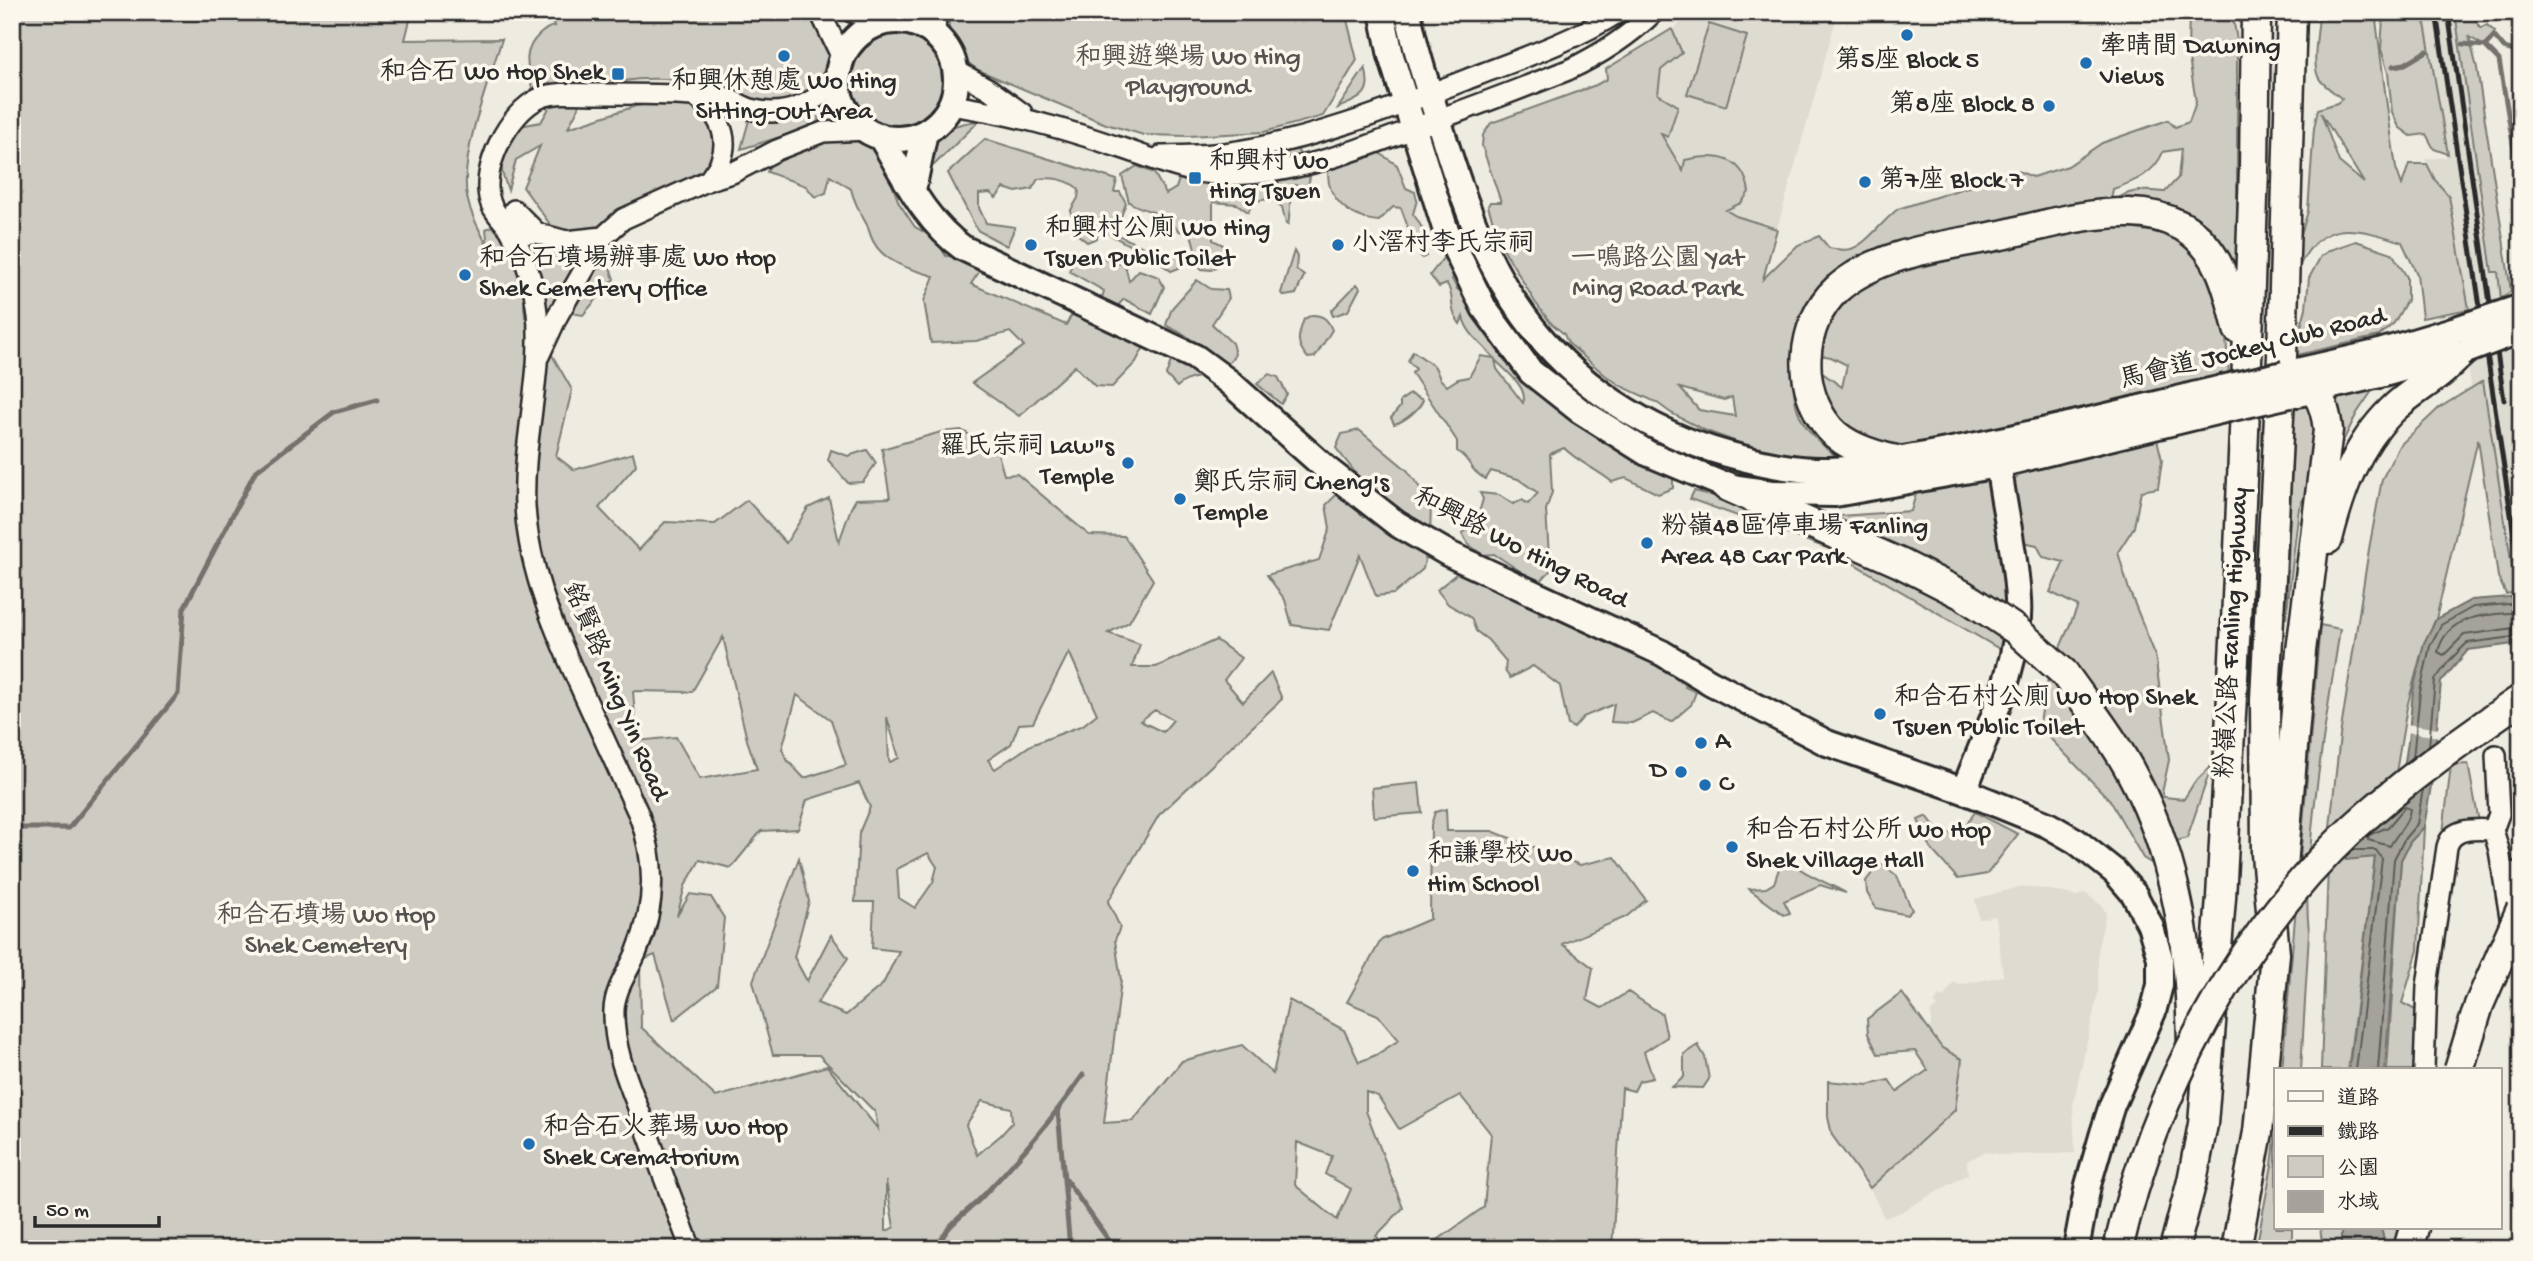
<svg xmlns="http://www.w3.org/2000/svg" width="2533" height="1261" font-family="'Gochi Hand','LXGW WenKai TC',sans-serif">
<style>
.built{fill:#dedbd1}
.green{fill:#cecbc2;stroke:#7c7b76;stroke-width:2;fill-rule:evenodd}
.water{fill:#a4a29a;stroke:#74726e;stroke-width:2}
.pier{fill:#eeebe0}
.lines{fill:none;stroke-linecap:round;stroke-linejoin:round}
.shore{stroke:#5b5b57;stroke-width:2}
.stream{stroke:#74726e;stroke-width:5}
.minor-casing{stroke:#2b2b2b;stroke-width:24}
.major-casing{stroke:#2b2b2b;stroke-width:30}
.highway-casing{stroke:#2b2b2b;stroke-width:33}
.minor{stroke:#fbf7ec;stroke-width:19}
.major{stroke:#fbf7ec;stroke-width:24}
.highway{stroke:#fbf7ec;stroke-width:28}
.rail{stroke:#2b2b2b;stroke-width:5}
.major-bridge-casing{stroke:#2b2b2b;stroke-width:30;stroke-linecap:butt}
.highway-bridge-casing{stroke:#2b2b2b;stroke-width:33;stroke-linecap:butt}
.major-bridge{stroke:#fbf7ec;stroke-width:24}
.highway-bridge{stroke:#fbf7ec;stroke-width:28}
.poi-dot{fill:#1f6fb2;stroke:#fbf7ec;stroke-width:2.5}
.labels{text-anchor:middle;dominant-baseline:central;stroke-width:7;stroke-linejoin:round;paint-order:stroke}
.poi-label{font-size:26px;fill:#2b2b2b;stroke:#fbf7ec;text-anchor:start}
.park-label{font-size:26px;fill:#545351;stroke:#fbf7ec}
.street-label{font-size:26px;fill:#2b2b2b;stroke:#fbf7ec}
</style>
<rect width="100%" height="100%" fill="#eeebe0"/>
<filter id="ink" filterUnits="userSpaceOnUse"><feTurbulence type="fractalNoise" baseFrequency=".0143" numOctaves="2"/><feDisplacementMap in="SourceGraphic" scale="14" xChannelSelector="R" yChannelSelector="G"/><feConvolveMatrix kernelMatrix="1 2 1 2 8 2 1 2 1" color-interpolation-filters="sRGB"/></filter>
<g filter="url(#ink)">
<path class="built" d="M1692 12H1838L1777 229 1736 216 1697 194 1623 70 1660 42Z
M2423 12H2466L2521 387V698L2516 666 2518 651 2510 593 2498 577 2443 189 2435 180 2425 159 2446 157 2432 58Z
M2019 887 2046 889 2077 896 2085 893 2101 905 2106 913 2098 947V993L2073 1104 2075 1153 2005 1155 1985 1152 1967 1161 1968 1174 1899 1213 1884 1218 1870 1188 1955 1110 1962 1059 1942 1048 1930 1029 1932 1018 1930 1012 1938 1007 1934 1003 1939 996 1943 998 1954 982 1959 985 2003 976 1996 916 1979 919 1975 899Z"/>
<path class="green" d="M12 12H412L405 40 502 39C489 81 464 143 466 186 466 207 479 229 488 247L486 229 505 221 521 230 540 247 560 238 523 187 540 146 516 160 508 190C495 157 500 153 520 126L541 122 548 110 553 92 572 86 579 107 568 128 636 106 675 101 680 85 677 80C658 78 642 78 624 81 619 82 612 80 607 80 582 79 556 82 532 88 527 66 522 50 540 34 546 29 548 27 555 26L543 12H818L834 48 827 60 816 96 819 125 741 149 751 113H716L723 149 703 175 608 222 606 256 614 279 583 315 524 305 525 317 548 320 552 355 572 390 556 456 574 470 633 453 636 465 599 508 639 550 665 522 715 524 747 500 786 543 808 508 829 498 839 542 851 508 856 499 890 498 882 449 941 432 961 430 997 450 1004 475 1017 474 1089 535 1124 536 1153 580 1129 622 1108 633 1140 644 1132 667H1156L1216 640 1241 658 1224 680 1243 702 1271 673 1282 699 1159 815 1108 902 1120 927 1115 940 1121 980 1104 1123 1133 1121 1182 1061 1242 1045 1273 1074 1289 1000 1344 1030 1359 1062 1376 1055 1399 1040 1378 1015 1347 1002 1381 940 1430 919 1431 825 1435 812 1446 809 1447 831H1492L1580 865 1615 857 1646 900 1626 917 1562 944 1593 968 1587 1000 1602 1008 1628 992 1662 1014 1667 1037 1644 1052 1653 1078 1639 1081 1634 1091 1622 1088 1612 1249H1425L1484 1207 1491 1134 1460 1095 1399 1129 1378 1096 1366 1092V1111L1403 1208 1376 1236 1389 1249H12ZM723 637 747 740 757 769 700 779 676 737 637 741 633 691 692 692ZM1069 652 1097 714 1083 725 1031 745 995 769 988 760 1011 744 1019 724 1033 723ZM797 695 831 720 846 765 804 778 787 760 782 749ZM1155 710 1173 720 1163 732 1140 721ZM887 717 899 758 890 762 889 761ZM859 783 870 807 859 833 855 902H874L872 948 899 951 883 984 846 1015 817 1003 848 958 831 935 807 981 794 957 809 901 799 858 753 981 773 1055H819L875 1112 878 1129 827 1066 716 1097 641 1027 640 961 655 955 674 1020 717 986 724 918 711 897 690 894 677 916 685 886 700 860 731 868 761 831 798 829 807 800ZM928 853 937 867 933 882 915 908 899 898 897 869ZM982 1101 1011 1108 1012 1123 1001 1135 977 1155 966 1125ZM1297 1142 1332 1156 1325 1174 1351 1189 1337 1220 1295 1185ZM886 1181 894 1227 887 1231H886Z
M948 12H1345L1357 60 1323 116 1264 132 1188 136 1144 135 1106 124 978 70C955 55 948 39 948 12Z
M2189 12H2232L2237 40V262L2112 203C2128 188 2145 190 2165 192L2178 178 2181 149 2163 152C2155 173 2134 182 2113 189L2111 200 1887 252 1797 336C1791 397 1787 422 1842 460L1759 456 1734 441 1704 430 1671 413 1656 402 1621 386 1605 375 1568 343 1564 334 1550 322 1535 302 1500 243 1488 206 1490 202H1501L1482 146 1483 135 1491 123 1596 85 1607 79 1606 69 1672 29 1682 53 1661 70 1658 94 1678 106 1668 137 1661 134 1683 171 1685 160C1716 153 1744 156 1749 192L1741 203 1726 210 1736 216 1777 229 1763 279 1798 245 1819 236 1829 248C1835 249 1845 251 1851 249 1867 244 1883 220 1898 209L2018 171 2033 177 2068 166 2102 143 2168 120 2175 127 2189 122 2196 102 2188 52ZM1680 388 1724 400 1732 397 1735 416 1699 410Z
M2319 12H2375L2386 99 2396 168 2402 185 2409 164H2427L2435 180 2449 196 2469 309 2422 318 2417 274 2402 242C2358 228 2322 216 2299 267L2298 244 2308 211 2314 128 2318 109 2337 103 2342 99C2335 93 2326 87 2320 80 2310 67 2319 30 2319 12ZM2321 113 2364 183 2339 162Z
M2386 12H2423L2448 154 2434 149 2426 134 2411 136 2399 127 2392 112 2388 73 2381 49 2383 18Z
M2455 12H2474L2475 21 2481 28 2487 25 2495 32 2485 46 2469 37 2477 68 2511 291 2501 299 2498 272H2492Z
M1709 24 1747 36 1726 106 1687 94Z
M849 80a47 47 0 1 1 94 0a47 47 0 1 1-94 0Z
M1365 68C1374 95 1359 99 1338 108Z
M979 121 934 165 924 168C932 136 945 124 979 121Z
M1292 131 1298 151 1310 170 1298 174 1310 177 1308 186 1295 185C1288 196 1291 211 1288 225L1286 224 1282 207 1270 199 1254 201 1248 212 1237 204 1213 202V240L1223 245 1224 251 1220 264 1211 270 1201 269 1191 234C1177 232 1176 229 1170 219 1156 212 1142 210 1129 202L1122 176 1137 166 1154 173 1166 194 1176 188 1180 176 1206 183 1265 177 1263 158 1268 137Z
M873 133 899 203 915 227 935 238 946 256C960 256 971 261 979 272L971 284 1066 325 1072 314 1066 286 1100 305 1104 291 1069 271 1076 255H1100L1109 261 1125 265 1129 281 1139 270 1159 277 1164 287 1152 314 1124 299 1112 312 1145 345 1136 362 1112 387 1095 386 1075 366 1019 416 972 383 1024 346 1010 332 976 341 931 343 924 301 934 276C913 270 884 263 873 241 870 235 869 230 867 225 860 213 854 202 851 189L830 176 826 193 815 197 806 186 767 172 772 160 770 146Z
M985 139 1117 180 1114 192H1120L1126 203 1120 219 1110 220 1108 230 1159 255 1166 252 1185 255 1179 268 1171 271 1155 259 1098 228 1097 238 1087 242 1072 230 1071 210 1078 198 1079 190C1070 179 1051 177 1038 179L1032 189 1016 192 1004 188 996 198 990 193 979 194V208L986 223 1015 227 1007 246 977 230 948 173Z
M1378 152 1397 165 1406 188 1415 192 1417 200 1413 214C1424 228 1427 238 1426 256L1422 258 1414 244 1401 208 1393 207 1379 221C1350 219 1323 197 1329 166L1361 153Z
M2115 226 2175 235 2198 250 2222 287 2229 376C2163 393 2096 404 2030 420 1993 429 1955 447 1916 446 1894 446 1851 437 1836 419 1825 406 1822 386 1818 370L1842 387 1847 365 1831 357 1819 355 1832 317 1851 296 1888 275 2076 230Z
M2356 241 2392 253 2407 277V300L2394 323 2379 336 2293 356 2306 308 2309 278 2321 256 2330 250Z
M1294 251 1297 257 1296 269 1304 276 1296 294 1285 296 1281 293Z
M1444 257 1448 266 1457 271 1452 279 1457 289 1467 295 1469 308 1477 311 1485 322 1483 329 1495 339 1496 348 1545 400 1558 390 1513 337 1492 292C1512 321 1575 407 1610 411 1615 421 1624 425 1634 431 1689 463 1752 469 1814 479L1824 487 1673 474V488L1658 494 1626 478 1612 482C1596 469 1578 462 1564 448L1550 454 1552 492 1546 510 1550 571 1539 583 1526 585V575L1494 554 1483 555 1468 544 1462 533 1476 523 1483 499 1480 493 1499 495 1513 504 1522 500 1528 504 1538 493 1518 479 1491 471 1486 479C1469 471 1473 462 1457 451V441L1412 373 1416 369 1408 361 1413 351 1435 367 1440 379 1447 386 1458 379 1469 377 1481 356 1494 358C1483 345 1467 334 1463 317L1460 324C1447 307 1456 299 1447 284L1439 287 1430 275ZM1495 360C1505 370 1529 388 1523 403L1497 369Z
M1197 280 1211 289 1227 290 1229 298 1212 324 1232 343 1235 354C1216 385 1194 370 1177 387L1166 375 1178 342 1189 338C1182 331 1174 331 1166 325L1172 308Z
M1357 284 1360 288 1348 311 1333 316 1331 311Z
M1312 315C1324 315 1328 320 1332 330L1315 357 1308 358C1295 343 1298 336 1304 319Z
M1269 374 1278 377 1287 394 1281 404 1257 384Z
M2483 381 2516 592 2506 594 2498 577 2478 439 2436 619 2424 643 2407 707 2392 796 2346 859 2375 857 2348 1070H2321L2329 836 2340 736 2369 549 2382 479 2399 446 2439 408Z
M2376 385 2357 413 2337 453 2341 417 2335 394Z
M1410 394 1423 400C1420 409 1404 422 1394 424L1391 418 1400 407V401Z
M2313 400 2319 463 2299 508 2286 619 2294 407Z
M1359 430 1407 470 1431 503 1430 536 1423 569 1394 594 1376 596 1360 555 1329 630 1292 625 1285 600 1267 575 1319 560 1330 528 1326 505 1343 488 1361 480 1336 448 1342 434Z
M2157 439 2162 460 2158 488 2141 491 2134 527 2118 552 2129 590 2155 654 2169 760 2162 793 2164 797 2184 799 2194 783 2212 765 2187 838 2174 842 2161 869 2143 858 2110 800 2039 727 2049 673 2078 606 2050 592 2064 562 2043 557 2037 545 2012 540 2008 654 1827 548 1690 499 1694 491 1810 518 1911 511 1929 449 1968 442 2007 489 2022 471Z
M831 450 848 456 867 450 876 463 863 482 848 483 828 460Z
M1462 569 1539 602V614L1639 626 1650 652 1695 662 1685 687 1696 692 1691 705 1671 722 1653 713 1632 723 1611 722 1614 704 1583 717 1574 728 1568 725 1560 686 1533 666 1510 678 1505 671 1506 661 1488 640 1476 631 1471 618 1448 604 1437 590Z
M2320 625 2340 629C2330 696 2318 763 2312 830 2309 864 2305 898 2309 932L2301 1070H2282Z
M2468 764 2479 822 2443 833 2451 765Z
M1419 783 1422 813 1374 817 1372 788Z
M1975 812 2018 834 1987 874 1958 879 1931 849 1918 820 1927 816 1938 831 1959 835Z
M2424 827 2418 950 2402 1003 2419 1012 2425 1070H2387L2401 860 2410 842Z
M1781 863H1792C1805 875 1829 883 1846 893L1820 885 1784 901 1790 913 1784 915 1749 889 1766 888 1774 883Z
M1880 863 1897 876 1912 910 1907 915 1876 908 1867 893 1866 881Z
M1902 993 1942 1048 1962 1059 1955 1110 1870 1188 1832 1135 1828 1117V1081L1868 1085 1889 1080 1897 1092 1928 1070 1915 1051 1878 1054 1868 1034 1867 1019Z
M1698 1045 1705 1057 1709 1079 1703 1088 1672 1087 1684 1077V1054Z
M2276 1130V1228H2292V1249H2256L2272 1165Z
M2320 1228H2341V1249H2323Z
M2381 1228H2421L2423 1249H2386Z"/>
<path class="water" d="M2521 596V643L2468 650 2441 682 2433 774 2424 827 2410 842 2401 860 2385 1070H2349L2375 857 2346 860 2347 826 2401 787 2408 742 2413 691 2424 643 2436 619 2471 600Z
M2341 1228H2381L2386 1249H2341Z"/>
<path class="pier" d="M2406 724 2441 729 2440 737 2406 732Z"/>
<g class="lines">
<path class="shore" d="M2521 612C2488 615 2447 613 2438 652L2444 655 2464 635 2521 627
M2429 746 2435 680 2449 661 2467 643 2521 636
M2413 758 2420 692 2430 646 2441 625 2473 607 2521 603
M2405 807 2410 809C2409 823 2397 833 2390 846L2368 840 2369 835 2388 827Z
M2354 850H2376L2382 859 2356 1070
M2378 1070 2394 859 2405 838 2417 824 2423 789"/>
<path class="stream" d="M2463 44 2485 46 2499 60 2517 167 2521 177
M2485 46 2494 36 2504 48 2521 53
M2393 66 2405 64 2427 51
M12 828H69L178 694 184 608 255 472 334 412 377 400
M1058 1111 1070 1249
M1064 1177 1115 1249
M937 1249C947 1222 964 1216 982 1197 1019 1159 1053 1118 1083 1075"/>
<g class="minor-casing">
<path id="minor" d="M820 12 842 58
M852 12 888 21
M896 21 909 12
M935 35 936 12
M955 70 989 89 1022 113
M695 96C715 111 731 133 721 160 719 167 712 174 709 180
M950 105C1008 113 1060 127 1115 146 1142 154 1169 167 1197 172 1275 184 1352 152 1423 125 1472 107 1520 89 1568 70 1600 55 1628 37 1654 12
M1161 156C1182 155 1204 156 1225 153 1312 141 1396 107 1478 75 1526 57 1575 40 1619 12
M514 210 537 233
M512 234 537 233 566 241 603 237 623 219 709 180 732 173 777 150 823 132 867 130
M539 356 558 315 603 237
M2493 830 2499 814 2496 755
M2503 875 2521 871
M2424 1070 2427 986 2447 847C2452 827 2476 829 2493 830L2499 850 2512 929
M691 1249C675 1207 659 1165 644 1123 630 1086 613 1051 614 1010 615 988 629 971 637 951 656 906 656 860 639 815 621 776 603 736 585 697 557 636 529 574 525 506 522 441 543 377 537 312 534 283 525 255 510 230 504 221 495 214 491 204 478 171 509 111 540 98 559 90 585 95 605 94 634 94 663 94 692 96 700 96 710 95 719 96 731 98 742 107 754 110 788 118 812 102 838 83"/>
</g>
<g class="major-casing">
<path id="major" d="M1382 12 1391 56 1445 228 1484 308 1531 372 1579 410 1647 453 1726 486 1773 493 1835 494 1998 465 2220 411
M1408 12C1416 55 1431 96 1444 138 1463 199 1485 263 1524 316 1572 383 1647 432 1727 454 1760 463 1794 471 1828 470 1860 470 1893 460 1925 455 2025 437 2123 412 2222 388
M838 80a59 59 0 1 1 118 0a59 59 0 1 1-118 0Z
M880 136C904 175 924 221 963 248L1195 357 1229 382 1329 471 1397 524 1449 554 1662 653 1710 682 1827 743 1964 791 2048 825 2076 841 2115 872 2134 894 2150 925 2160 958V985L2153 1012 2112 1105 2103 1133 2088 1185 2076 1249
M913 190 925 132
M2284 374 2376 353 2456 329
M2298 394 2384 374 2463 352
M1964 791C1986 732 2022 664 2018 600 2016 550 2001 500 1997 450"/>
</g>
<g class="highway-casing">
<path id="highway" d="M1896 460C1873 455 1846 447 1830 429 1796 390 1799 324 1837 289 1880 251 1947 246 2001 235 2044 225 2087 212 2131 213 2149 213 2166 218 2182 226 2220 248 2229 290 2238 329
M1726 486 1900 563 1963 595
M2328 539C2340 491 2356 445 2392 410 2405 397 2420 388 2435 377 2445 370 2454 360 2463 352
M2064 673C2089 708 2116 742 2135 780 2179 864 2192 962 2192 1056
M2282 878 2301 651 2328 430C2325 401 2315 380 2284 374
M2174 1249 2192 1181 2203 1124 2221 898 2236 622 2249 313 2254 169 2256 12
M2236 1249 2258 1132 2275 954 2266 854 2265 699 2282 356 2292 12
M2408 1249 2414 1228"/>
</g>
<use href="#minor" class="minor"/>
<use href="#major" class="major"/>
<use href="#highway" class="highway"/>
<path class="rail" d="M2436 12 2521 582
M2448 12 2504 400"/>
<g class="major-bridge-casing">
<path id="major-bridge" d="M2456 329 2521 307
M2463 352 2521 330
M2222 388 2284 374
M2220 411 2290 395"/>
</g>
<g class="highway-bridge-casing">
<path id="highway-bridge" d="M1963 595 2016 630 2064 673
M2459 1070 2479 1005 2521 909
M2118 1249C2154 1092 2235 939 2353 828 2405 780 2463 739 2521 699"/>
</g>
<use href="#major-bridge" class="major-bridge"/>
<use href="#highway-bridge" class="highway-bridge"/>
</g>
</g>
<g class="poi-dot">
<circle cx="1907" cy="35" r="7"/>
<circle cx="784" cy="56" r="7"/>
<circle cx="2086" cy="63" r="7"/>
<rect x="611" y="67" width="14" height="14" rx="3.5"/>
<circle cx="2049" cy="106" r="7"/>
<rect x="1188" y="171" width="14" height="14" rx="3.5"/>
<circle cx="1865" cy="182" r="7"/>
<circle cx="1031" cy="245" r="7"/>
<circle cx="1338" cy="245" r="7"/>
<circle cx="465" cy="275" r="7"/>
<circle cx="1128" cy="463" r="7"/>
<circle cx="1180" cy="499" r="7"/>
<circle cx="1647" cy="543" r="7"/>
<circle cx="1880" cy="714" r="7"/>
<circle cx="1701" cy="743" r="7"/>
<circle cx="1681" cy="772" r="7"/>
<circle cx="1705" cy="785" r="7"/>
<circle cx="1732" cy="847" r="7"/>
<circle cx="1413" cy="871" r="7"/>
<circle cx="529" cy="1144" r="7"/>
</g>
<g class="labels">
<g class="poi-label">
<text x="2100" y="48">牽晴間 Dawning<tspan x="2100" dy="30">Views</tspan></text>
<text x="1907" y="62" text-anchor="middle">第5座 Block 5</text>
<text x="604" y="74" text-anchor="end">和合石 Wo Hop Shek</text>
<text x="784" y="83" text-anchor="middle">和興休憩處 Wo Hing<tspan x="784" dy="30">Sitting-Out Area</tspan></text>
<text x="2035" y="106" text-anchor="end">第8座 Block 8</text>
<text x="1209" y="163">和興村 Wo<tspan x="1209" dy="30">Hing Tsuen</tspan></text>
<text x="1879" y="182">第7座 Block 7</text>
<text x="1045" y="230">和興村公廁 Wo Hing<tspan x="1045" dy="30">Tsuen Public Toilet</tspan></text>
<text x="1352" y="245">小滘村李氏宗祠</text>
<text x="479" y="260">和合石墳場辦事處 Wo Hop<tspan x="479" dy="30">Shek Cemetery Office</tspan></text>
<text x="1114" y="448" text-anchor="end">羅氏宗祠 Law"s<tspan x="1114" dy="30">Temple</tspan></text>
<text x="1194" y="484">鄭氏宗祠 Cheng's<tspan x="1194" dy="30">Temple</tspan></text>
<text x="1661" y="528">粉嶺48區停車場 Fanling<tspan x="1661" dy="30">Area 48 Car Park</tspan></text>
<text x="1894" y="699">和合石村公廁 Wo Hop Shek<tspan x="1894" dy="30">Tsuen Public Toilet</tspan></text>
<text x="1715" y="743">A</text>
<text x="1667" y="772" text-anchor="end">D</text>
<text x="1719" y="785">C</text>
<text x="1746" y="832">和合石村公所 Wo Hop<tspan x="1746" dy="30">Shek Village Hall</tspan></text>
<text x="1427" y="856">和謙學校 Wo<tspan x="1427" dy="30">Him School</tspan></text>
<text x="543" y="1129">和合石火葬場 Wo Hop<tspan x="543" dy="30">Shek Crematorium</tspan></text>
</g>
<g class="park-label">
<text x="1188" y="59">和興遊樂場 Wo Hing<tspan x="1188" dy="30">Playground</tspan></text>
<text x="1657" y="260">一鳴路公園 Yat<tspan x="1657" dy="30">Ming Road Park</tspan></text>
<text x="326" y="917">和合石墳場 Wo Hop<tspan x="326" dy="30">Shek Cemetery</tspan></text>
</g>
<g class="street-label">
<text transform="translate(2253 350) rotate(-14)">馬會道 Jockey Club Road</text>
<text transform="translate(1520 550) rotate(27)">和興路 Wo Hing Road</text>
<text transform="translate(2234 633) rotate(-87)">粉嶺公路 Fanling Highway</text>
<text transform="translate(614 692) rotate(67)">銘賢路 Ming Yin Road</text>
</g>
</g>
<rect width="2533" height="1261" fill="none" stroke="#fbf7ec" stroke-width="42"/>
<rect x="21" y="21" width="2491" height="1219" fill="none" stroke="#2b2b2b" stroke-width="2.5" filter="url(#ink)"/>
<rect x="2274" y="1068" width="228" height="161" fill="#fbf7ec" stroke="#a8a59f" stroke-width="2"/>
<rect x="2288" y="1091" width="35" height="10" fill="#fbf7ec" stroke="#a8a59f" stroke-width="2"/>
<text x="2337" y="1104" font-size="21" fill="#2b2b2b">道路</text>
<rect x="2288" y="1126" width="35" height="10" fill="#2b2b2b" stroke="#a8a59f" stroke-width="2"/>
<text x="2337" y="1138" font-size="21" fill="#2b2b2b">鐵路</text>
<rect x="2288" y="1156" width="35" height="21" fill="#cecbc2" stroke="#a8a59f" stroke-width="2"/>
<text x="2337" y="1174" font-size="21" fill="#2b2b2b">公園</text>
<rect x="2288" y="1191" width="35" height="21" fill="#a4a29a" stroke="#a8a59f" stroke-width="2"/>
<text x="2337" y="1208" font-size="21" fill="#2b2b2b">水域</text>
<path d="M35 1216v10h124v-10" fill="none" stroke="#2b2b2b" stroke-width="3.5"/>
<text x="46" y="1216" font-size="21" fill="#2b2b2b" stroke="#fbf7ec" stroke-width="5" paint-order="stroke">50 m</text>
</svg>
